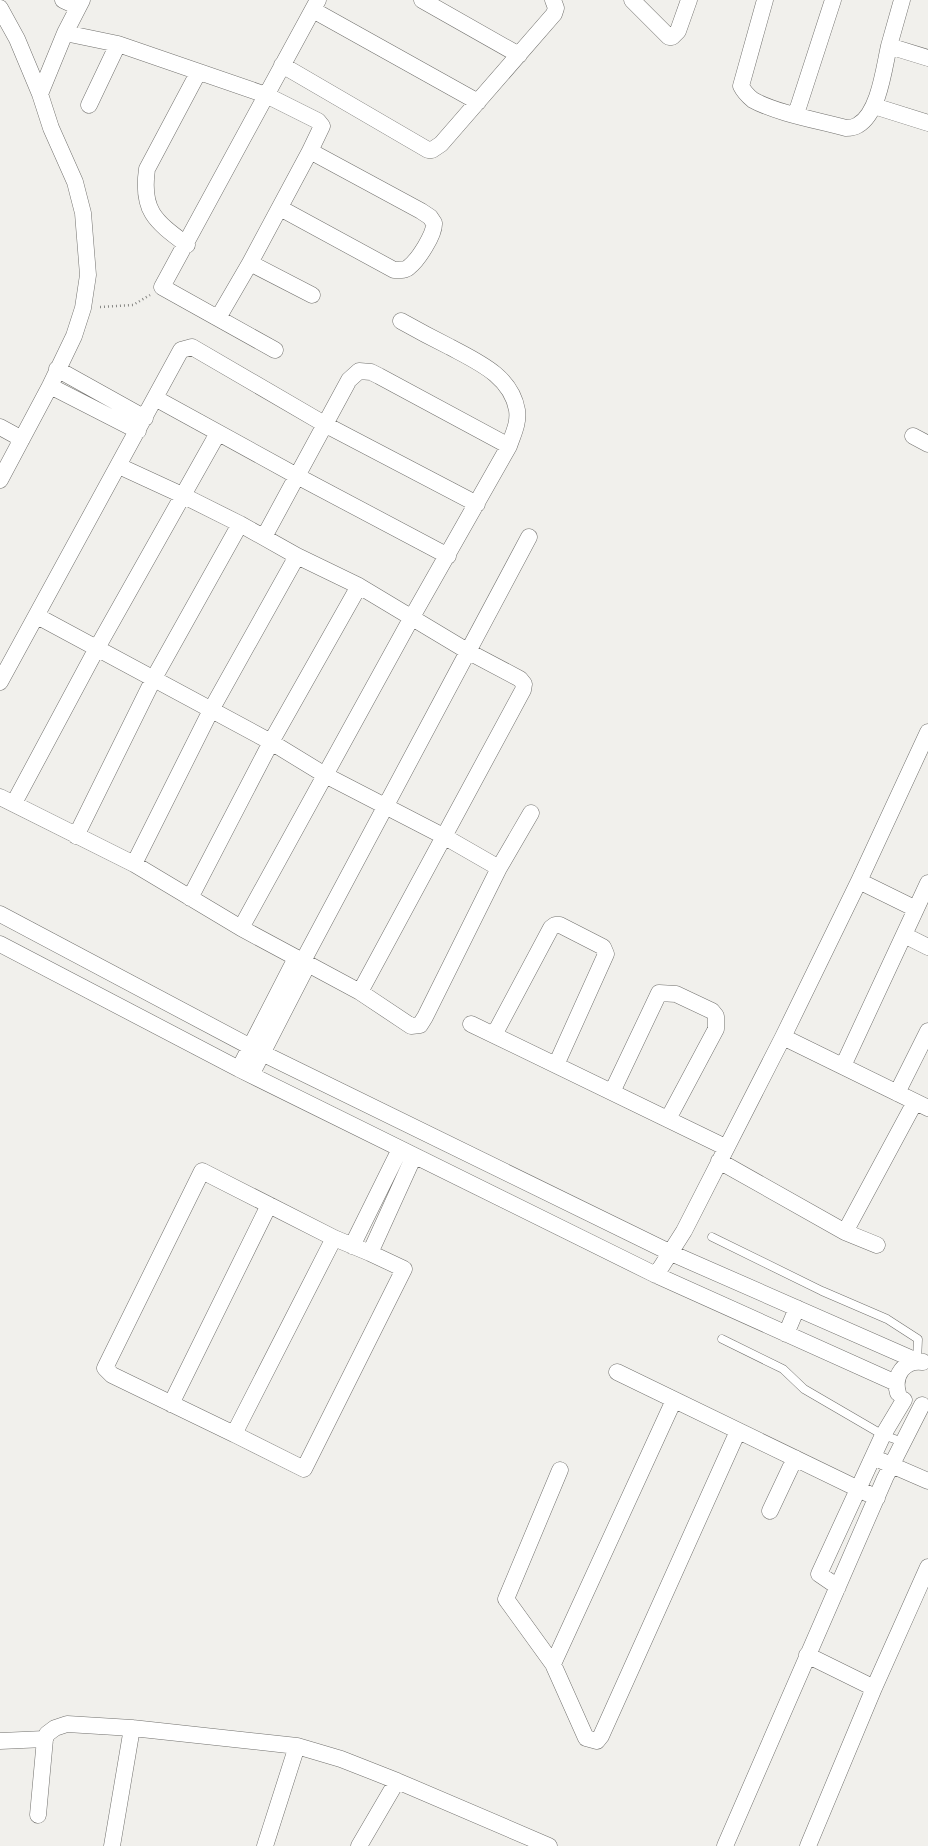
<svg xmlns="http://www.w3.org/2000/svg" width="928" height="1846" font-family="'IBM Plex Sans',sans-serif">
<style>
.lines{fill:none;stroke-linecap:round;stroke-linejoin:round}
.lane-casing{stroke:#71706d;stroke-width:9}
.street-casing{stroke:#71706d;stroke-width:17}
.path{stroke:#878784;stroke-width:2.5;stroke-dasharray:1 3;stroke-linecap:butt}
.lane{stroke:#fff;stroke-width:8}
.street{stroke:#fff;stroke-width:16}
</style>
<rect width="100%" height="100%" fill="#f1f0ec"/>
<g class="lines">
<g class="lane-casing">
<path id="lane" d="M712 1237 822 1291 887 1319 918 1339 917 1361
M722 1339 783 1369 804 1389 883 1435 903 1442"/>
</g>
<g class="street-casing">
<path id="street" d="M63 0 78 7
M422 0 519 55
M632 0 669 37H672L678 31 689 0
M765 0 741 86C744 92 748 96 753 100 776 113 820 121 846 128 850 128 855 127 858 125 879 113 884 68 889 46L928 58
M0 8 17 39 40 94 51 128 75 182 83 213 88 275 83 308 74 336 50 386 0 480
M313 10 478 102
M65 33 118 44 266 95 318 121 322 126 310 151 250 263 218 318
M889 46 902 0
M282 65 428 150H432L441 144 554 14 556 8 553 0
M40 94 65 33 82 0
M89 105 118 44
M874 106 928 123
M796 114 833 0
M280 208 394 270C399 270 405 271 409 267 418 260 435 234 434 223L430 217 421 211 310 151
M187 245C155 221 141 211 147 169L198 73
M250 263 312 295
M275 350 162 287 318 0
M57 369 145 418
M50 386 138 431
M155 398 297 476 448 556
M0 427 22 439
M913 436 928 444
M119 466 182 495 240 524 297 556 359 586 469 652 520 679 524 684 523 690 360 992
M264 537 349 380 359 371 371 372 379 376 509 446
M37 616 271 742 325 775 445 837 499 868
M0 682 181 350 192 347 326 425 477 504
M0 797 134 864 241 928 360 992 411 1026 420 1025 425 1017 499 868 531 813
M14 803 97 648 218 433
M76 836 154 678 240 524
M134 864 211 710 297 556
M859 881 916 909
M190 898 271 742 359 586
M0 914 262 1053 671 1253 917 1361
M241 928 412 617 509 446C513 434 519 423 517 410 511 376 478 362 450 347 434 339 417 330 401 321
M904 935 928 947
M0 944 239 1069 656 1275 896 1383
M303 961 529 537
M471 1024 725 1147
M494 1035 551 928 555 925H560L603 947 606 954 556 1065
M783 1037 928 1108
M843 1066 928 883
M239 1069 296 958
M251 1075 308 964
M612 1092 659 993 676 994 712 1011 716 1016V1029L668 1119
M897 1093 928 1031
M719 1161 845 1232 877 1245
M845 1232 915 1102
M334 1238 234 1434 112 1375 105 1368 202 1171 334 1238 370 1253 414 1156
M352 1246 400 1149
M656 1275 684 1231 783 1037 859 881 928 732
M786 1334 797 1308
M617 1372 877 1498
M898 1393C893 1376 904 1359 923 1362
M171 1404 269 1205
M234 1434 304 1469 404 1269 370 1253
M882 1461 928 1481
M560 1470 506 1599 553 1664 586 1738 597 1741 601 1736 738 1431
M770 1511 795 1458
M838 1587 819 1574 883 1435 904 1400
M807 1655 874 1688
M553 1664 674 1400
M0 1741 45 1739
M38 1815 45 1739 47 1734 55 1728 67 1724 132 1728 297 1746 341 1759 397 1781 549 1846
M112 1846 132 1728
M265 1846 297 1746
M359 1846 397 1781
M725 1846 885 1478 922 1405
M808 1846 874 1688 928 1567"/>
</g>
<path class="path" d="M100 307 133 305 150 295"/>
<use href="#lane" class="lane"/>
<use href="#street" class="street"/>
</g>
</svg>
